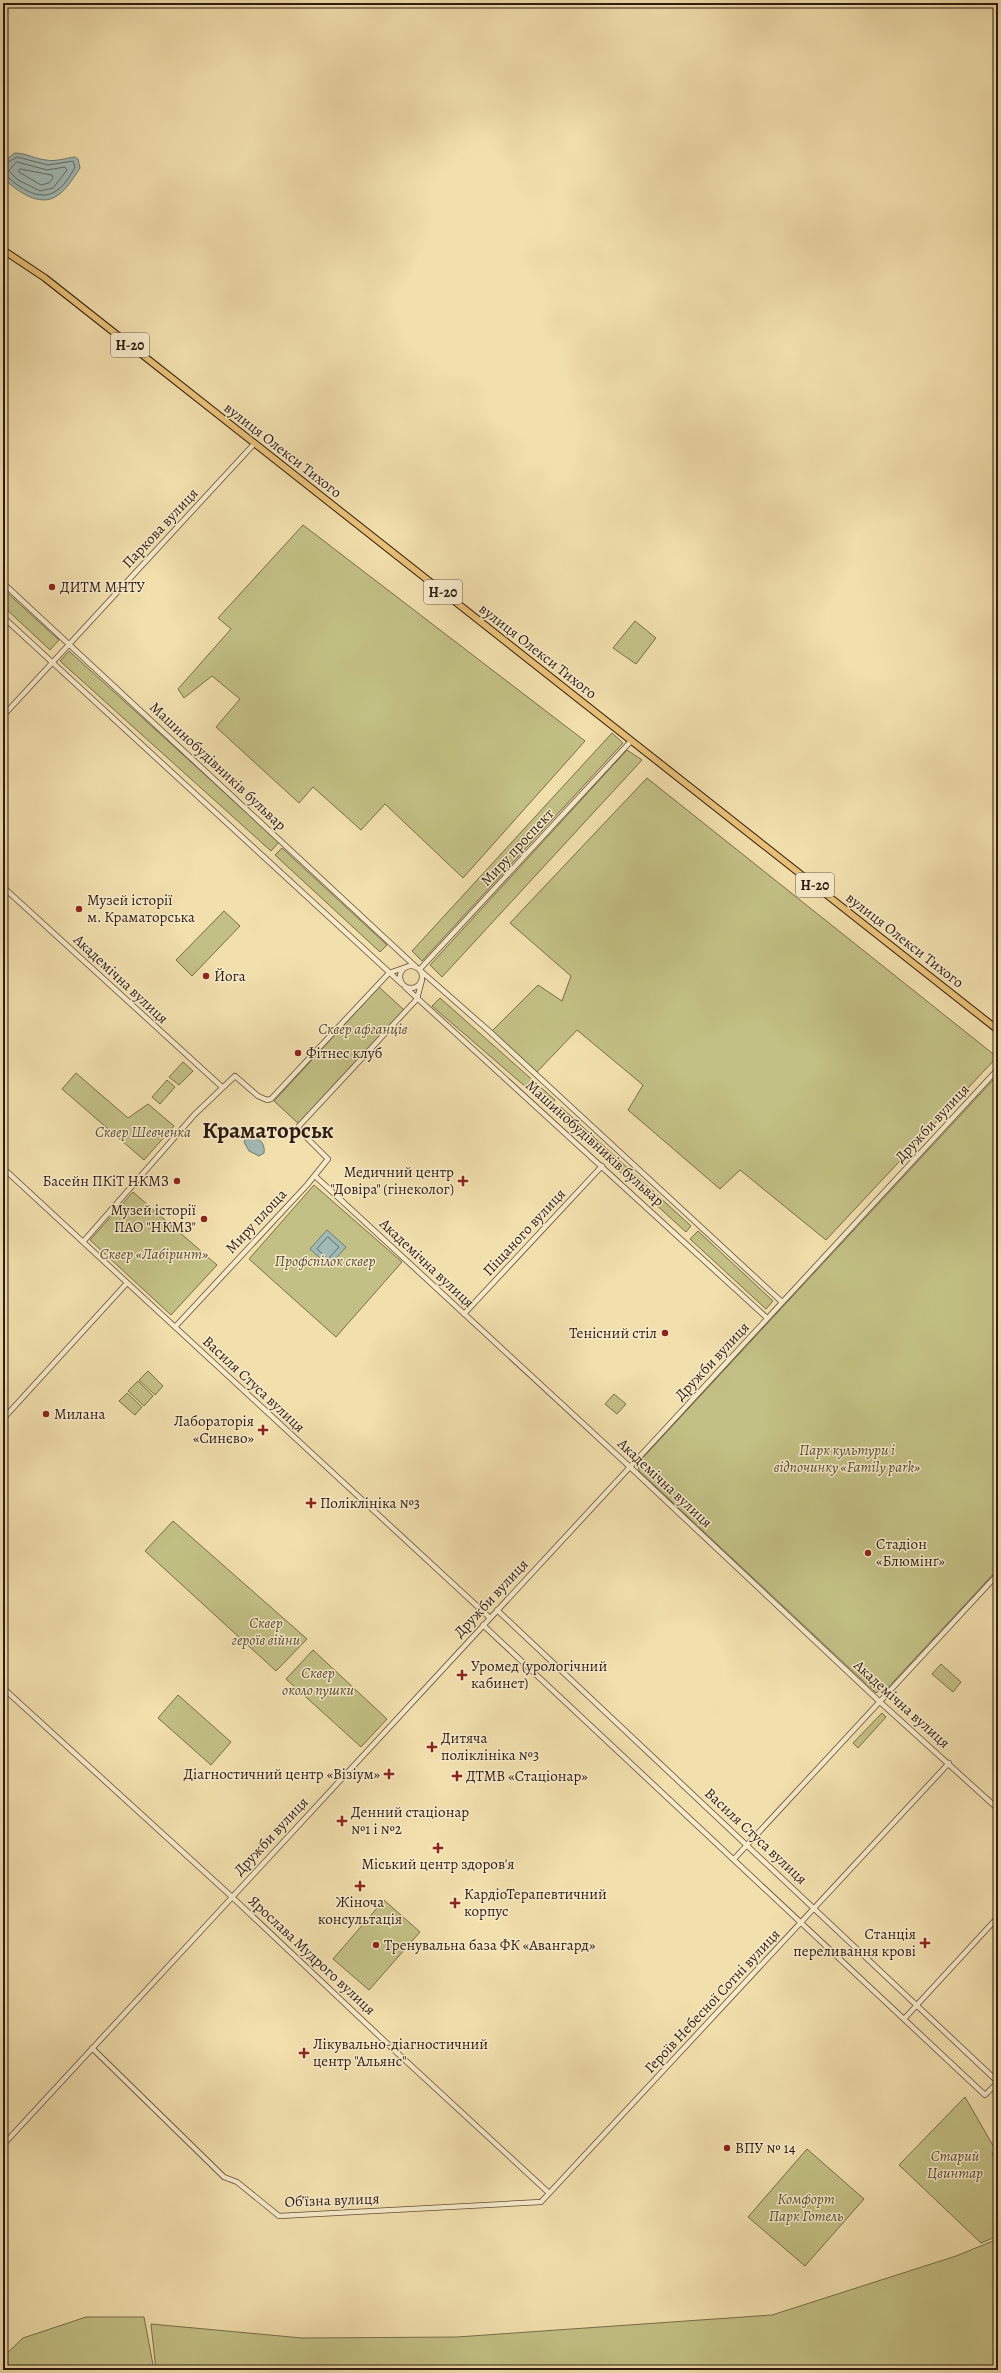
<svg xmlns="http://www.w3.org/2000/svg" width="1001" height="2373" font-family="Alegreya,serif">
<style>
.green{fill:#c2c084;stroke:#786d4a}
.water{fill:#a0bab5;stroke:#727a73}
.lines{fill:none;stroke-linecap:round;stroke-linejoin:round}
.shore{stroke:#676a63;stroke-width:1}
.minor-casing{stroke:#5f4b38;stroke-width:6}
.major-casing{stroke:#2e1a11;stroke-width:8}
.minor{stroke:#f6eac9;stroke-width:4.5}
.major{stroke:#e8c076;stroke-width:6}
.poi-dot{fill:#8f2418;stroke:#f6eac9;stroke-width:1.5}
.labels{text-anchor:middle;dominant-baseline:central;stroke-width:3;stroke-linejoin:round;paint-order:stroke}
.shield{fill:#f6eac9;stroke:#6a5848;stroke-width:1}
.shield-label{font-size:14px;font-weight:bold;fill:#2e1a11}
.street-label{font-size:15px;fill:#2e1a11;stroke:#f6eac9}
.poi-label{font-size:15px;fill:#2e1a11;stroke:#f6eac9;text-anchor:start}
.park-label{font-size:15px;font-style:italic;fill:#5a4c34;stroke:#f6eac9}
.town-label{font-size:23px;font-weight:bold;fill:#2e1a11;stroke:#f6eac9}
</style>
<rect width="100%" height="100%" fill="#f1dfac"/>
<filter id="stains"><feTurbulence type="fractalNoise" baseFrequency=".005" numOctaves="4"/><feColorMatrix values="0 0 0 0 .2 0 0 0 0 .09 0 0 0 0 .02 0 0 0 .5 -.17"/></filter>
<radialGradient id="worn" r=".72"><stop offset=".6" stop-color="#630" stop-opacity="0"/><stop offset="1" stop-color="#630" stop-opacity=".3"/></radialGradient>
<path class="green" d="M303 525 585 741 463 878 385 804 361 830 313 787 299 803 216 727 240 699 212 676 184 698 178 689 231 629 218 618Z
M3 589 59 640 50 650 3 606Z
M635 621 656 638 636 664 613 648Z
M69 651 279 842 271 851 60 661Z
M612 733 623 743 422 961 412 951Z
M627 750 642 760 442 977 430 965Z
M647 778 997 1057 826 1240 740 1170 720 1189 628 1110 643 1085 577 1030 536 1073 492 1031 538 985 562 1001 571 976 510 923Z
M282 848 387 945 380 952 275 855Z
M224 911 240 926 192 976 176 960Z
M379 987 404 1010 299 1124 274 1101Z
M440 998 555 1100 549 1107 432 1006Z
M183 1062 193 1071 179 1085 169 1077Z
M76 1073 128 1118 148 1104 174 1126 144 1160 62 1089Z
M994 1079 998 1081V1569L882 1694 879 1691 876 1693 639 1471 638 1463Z
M167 1080 175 1087 160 1104 152 1097Z
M561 1107 691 1226 686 1232 555 1113Z
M314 1185 402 1262 336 1337 249 1259Z
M133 1192 217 1265 171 1315 90 1240Z
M698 1231 773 1301 766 1309 690 1239Z
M148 1371 163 1386 155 1395 139 1380Z
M138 1381 153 1396 144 1406 128 1391Z
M127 1393 142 1407 135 1415 119 1401Z
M614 1394 626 1404 617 1414 605 1404Z
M173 1521 307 1639 276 1671 145 1551Z
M313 1650 387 1719 361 1747 286 1679Z
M941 1664 961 1682 953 1692 932 1674Z
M178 1695 231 1742 211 1765 158 1718Z
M882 1713 886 1717 858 1748 853 1743Z
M384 1900 420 1932 369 1990 333 1959Z
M965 2097 995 2149 992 2154 998 2163V2236L981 2243 899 2165Z
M807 2149 864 2199 805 2266 748 2217Z
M998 2239V2370H156L151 2324 302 2338 457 2337 772 2315 956 2256Z
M86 2317H144L154 2370H3V2357L23 2338Z"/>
<path class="water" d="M15 153C26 153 35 159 46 160 55 162 66 158 75 157L78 159 80 168C74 177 67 189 58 195 40 209 16 190 3 178 3 165 4 160 15 153Z
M247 1136C257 1135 266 1143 264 1153L259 1156 249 1151 244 1142Z
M327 1230 346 1247 329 1266 310 1249Z"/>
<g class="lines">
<path class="shore" d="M17 162 47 170 65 167 67 170 53 188 40 191 18 180 9 171Z
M3 165 17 157 48 165 73 161 75 167C60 196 44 204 16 184 11 181 9 176 3 176
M20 169 52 175 53 178 49 183 41 185 19 172Z
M328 1237 339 1247 328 1259 317 1249Z"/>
<g class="minor-casing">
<path id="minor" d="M3 583 416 967
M3 617 402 984
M3 716 254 444
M3 887 222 1087
M400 977a11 11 0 1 1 22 0a11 11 0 1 1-22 0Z
M420 969 631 741
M422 972 489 1031 782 1302
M405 987 767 1318
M3 1168 490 1618
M315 1176 630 1467 880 1702 998 1809
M83 1242 195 1114 235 1076 258 1096 267 1100 271 1099 389 973 409 966
M464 1314 602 1166
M175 1327 307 1185 328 1159 299 1130V1126L417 999 422 980
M3 1419 127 1283
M497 1610 998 2082
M483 1625 985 2095 998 2082
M3 1688 231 1896 393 2049 549 2193
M734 1859 998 1574
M904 2019 998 1917
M92 2048 224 2177 237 2182 279 2216 541 2202 949 1763
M3 2145 998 1069"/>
</g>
<g class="major-casing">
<path id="major" d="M3 250 45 278 998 1030"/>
</g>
<use href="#minor" class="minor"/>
<use href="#major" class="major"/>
</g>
<g class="poi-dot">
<circle cx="52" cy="587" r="4"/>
<circle cx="79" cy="909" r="4"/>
<circle cx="206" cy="976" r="4"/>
<circle cx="298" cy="1053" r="4"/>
<circle cx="177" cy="1181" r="4"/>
<path d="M461 1175h4v4h4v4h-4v4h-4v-4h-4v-4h4z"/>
<circle cx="204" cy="1219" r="4"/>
<circle cx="665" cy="1333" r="4"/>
<circle cx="46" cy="1414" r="4"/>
<path d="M261 1424h4v4h4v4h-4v4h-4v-4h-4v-4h4z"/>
<path d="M309 1497h4v4h4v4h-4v4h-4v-4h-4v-4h4z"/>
<circle cx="868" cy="1553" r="4"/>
<path d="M460 1669h4v4h4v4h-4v4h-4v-4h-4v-4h4z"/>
<path d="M430 1741h4v4h4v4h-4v4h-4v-4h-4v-4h4z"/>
<path d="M387 1768h4v4h4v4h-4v4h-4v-4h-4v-4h4z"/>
<path d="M455 1770h4v4h4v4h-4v4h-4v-4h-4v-4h4z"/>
<path d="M340 1815h4v4h4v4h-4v4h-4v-4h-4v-4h4z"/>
<path d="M436 1842h4v4h4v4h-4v4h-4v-4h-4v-4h4z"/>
<path d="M358 1880h4v4h4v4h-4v4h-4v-4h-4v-4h4z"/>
<path d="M453 1897h4v4h4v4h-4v4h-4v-4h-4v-4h4z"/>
<path d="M923 1937h4v4h4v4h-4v4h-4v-4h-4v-4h4z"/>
<circle cx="376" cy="1945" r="4"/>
<path d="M302 2047h4v4h4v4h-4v4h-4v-4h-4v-4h4z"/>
<circle cx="727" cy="2148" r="4"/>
</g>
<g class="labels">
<g class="shield">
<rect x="111" y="333" width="38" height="24" rx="3"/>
<rect x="424" y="580" width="38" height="24" rx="3"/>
<rect x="796" y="873" width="38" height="24" rx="3"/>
</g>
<g class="shield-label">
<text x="130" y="345">Н-20</text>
<text x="443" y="592">Н-20</text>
<text x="815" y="885">Н-20</text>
</g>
<g class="street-label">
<text transform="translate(283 450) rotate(38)">вулиця Олекси Тихого</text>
<text transform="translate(160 528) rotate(-47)">Паркова вулиця</text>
<text transform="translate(538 651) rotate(38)">вулиця Олекси Тихого</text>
<text transform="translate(218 766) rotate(43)">Машинобудівників бульвар</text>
<text transform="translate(517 847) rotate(-47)">Миру проспект</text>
<text transform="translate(905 940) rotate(38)">вулиця Олекси Тихого</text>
<text transform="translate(121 979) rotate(43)">Академічна вулиця</text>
<text transform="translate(932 1123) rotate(-47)">Дружби вулиця</text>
<text transform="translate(595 1143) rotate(42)">Машинобудівників бульвар</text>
<text transform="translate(256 1221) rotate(-47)">Миру площа</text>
<text transform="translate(524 1232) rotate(-47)">Піщаного вулиця</text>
<text transform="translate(427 1263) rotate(43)">Академічна вулиця</text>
<text transform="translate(712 1361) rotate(-47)">Дружби вулиця</text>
<text transform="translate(254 1384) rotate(43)">Василя Стуса вулиця</text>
<text transform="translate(665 1483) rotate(43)">Академічна вулиця</text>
<text transform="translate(491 1598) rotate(-47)">Дружби вулиця</text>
<text transform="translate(902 1704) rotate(42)">Академічна вулиця</text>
<text transform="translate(271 1836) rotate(-47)">Дружби вулиця</text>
<text transform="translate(756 1836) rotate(43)">Василя Стуса вулиця</text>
<text transform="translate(312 1955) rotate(43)">Ярослава Мудрого вулиця</text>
<text transform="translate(712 2001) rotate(-47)">Героїв Небесної Сотні вулиця</text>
<text transform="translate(332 2200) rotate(-2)">Об’їзна вулиця</text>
</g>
<g class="poi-label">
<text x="60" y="587">ДИТМ МНТУ</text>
<text x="87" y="900">Музей історії<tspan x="87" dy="17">м. Краматорська</tspan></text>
<text x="214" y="976">Йога</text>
<text x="306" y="1053">Фітнес клуб</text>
<text x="454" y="1172" text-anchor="end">Медичний центр<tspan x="454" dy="17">"Довіра" (гінеколог)</tspan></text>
<text x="169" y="1181" text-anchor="end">Басейн ПКіТ НКМЗ</text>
<text x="196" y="1210" text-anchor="end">Музей історії<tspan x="196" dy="17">ПАО "НКМЗ"</tspan></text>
<text x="657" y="1333" text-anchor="end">Тенісний стіл</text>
<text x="54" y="1414">Милана</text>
<text x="254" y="1421" text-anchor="end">Лабораторія<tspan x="254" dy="17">«Синєво»</tspan></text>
<text x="320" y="1503">Поліклініка №3</text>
<text x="876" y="1544">Стадіон<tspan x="876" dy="17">«Блюмінґ»</tspan></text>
<text x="471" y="1666">Уромед (урологічний<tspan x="471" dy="17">кабинет)</tspan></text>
<text x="441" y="1738">Дитяча<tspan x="441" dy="17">поліклініка №3</tspan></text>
<text x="380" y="1774" text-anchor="end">Діагностичний центр «Візіум»</text>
<text x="466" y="1776">ДТМВ «Стаціонар»</text>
<text x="351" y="1812">Денний стаціонар<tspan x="351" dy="17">№1 і №2</tspan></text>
<text x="438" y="1864" text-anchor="middle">Міський центр здоров'я</text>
<text x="464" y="1894">КардіоТерапевтичний<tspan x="464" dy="17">корпус</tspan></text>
<text x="360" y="1902" text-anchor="middle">Жіноча<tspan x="360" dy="17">консультація</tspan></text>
<text x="916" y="1934" text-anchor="end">Станція<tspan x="916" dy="17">переливання крові</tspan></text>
<text x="384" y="1945">Тренувальна база ФК «Авангард»</text>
<text x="313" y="2044">Лікувально-діагностичний<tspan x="313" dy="17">центр "Альянс"</tspan></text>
<text x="735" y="2148">ВПУ № 14</text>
</g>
<g class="park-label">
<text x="363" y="1029">Сквер афганців</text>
<text x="143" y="1132">Сквер Шевченка</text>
<text x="154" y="1254">Сквер «Лабіринт»</text>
<text x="325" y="1261">Профспілок сквер</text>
<text x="847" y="1450">Парк культури і<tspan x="847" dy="17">відпочинку «Family park»</tspan></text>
<text x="266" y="1623">Сквер<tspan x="266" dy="17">героїв війни</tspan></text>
<text x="318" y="1673">Сквер<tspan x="318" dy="17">около пушки</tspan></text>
<text x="955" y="2156">Старий<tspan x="955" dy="17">Цвинтар</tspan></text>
<text x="806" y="2199">Комфорт<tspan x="806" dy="17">Парк Готель</tspan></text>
</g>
<g class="town-label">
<text x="268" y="1130">Краматорськ</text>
</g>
</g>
<rect width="1001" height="2373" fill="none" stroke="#f1dfac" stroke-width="16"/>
<rect x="4" y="4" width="993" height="2365" fill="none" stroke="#2e1a11" stroke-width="2"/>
<rect x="8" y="8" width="985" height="2357" fill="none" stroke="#2e1a11"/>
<rect width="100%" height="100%" filter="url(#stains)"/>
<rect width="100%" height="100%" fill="url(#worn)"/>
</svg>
